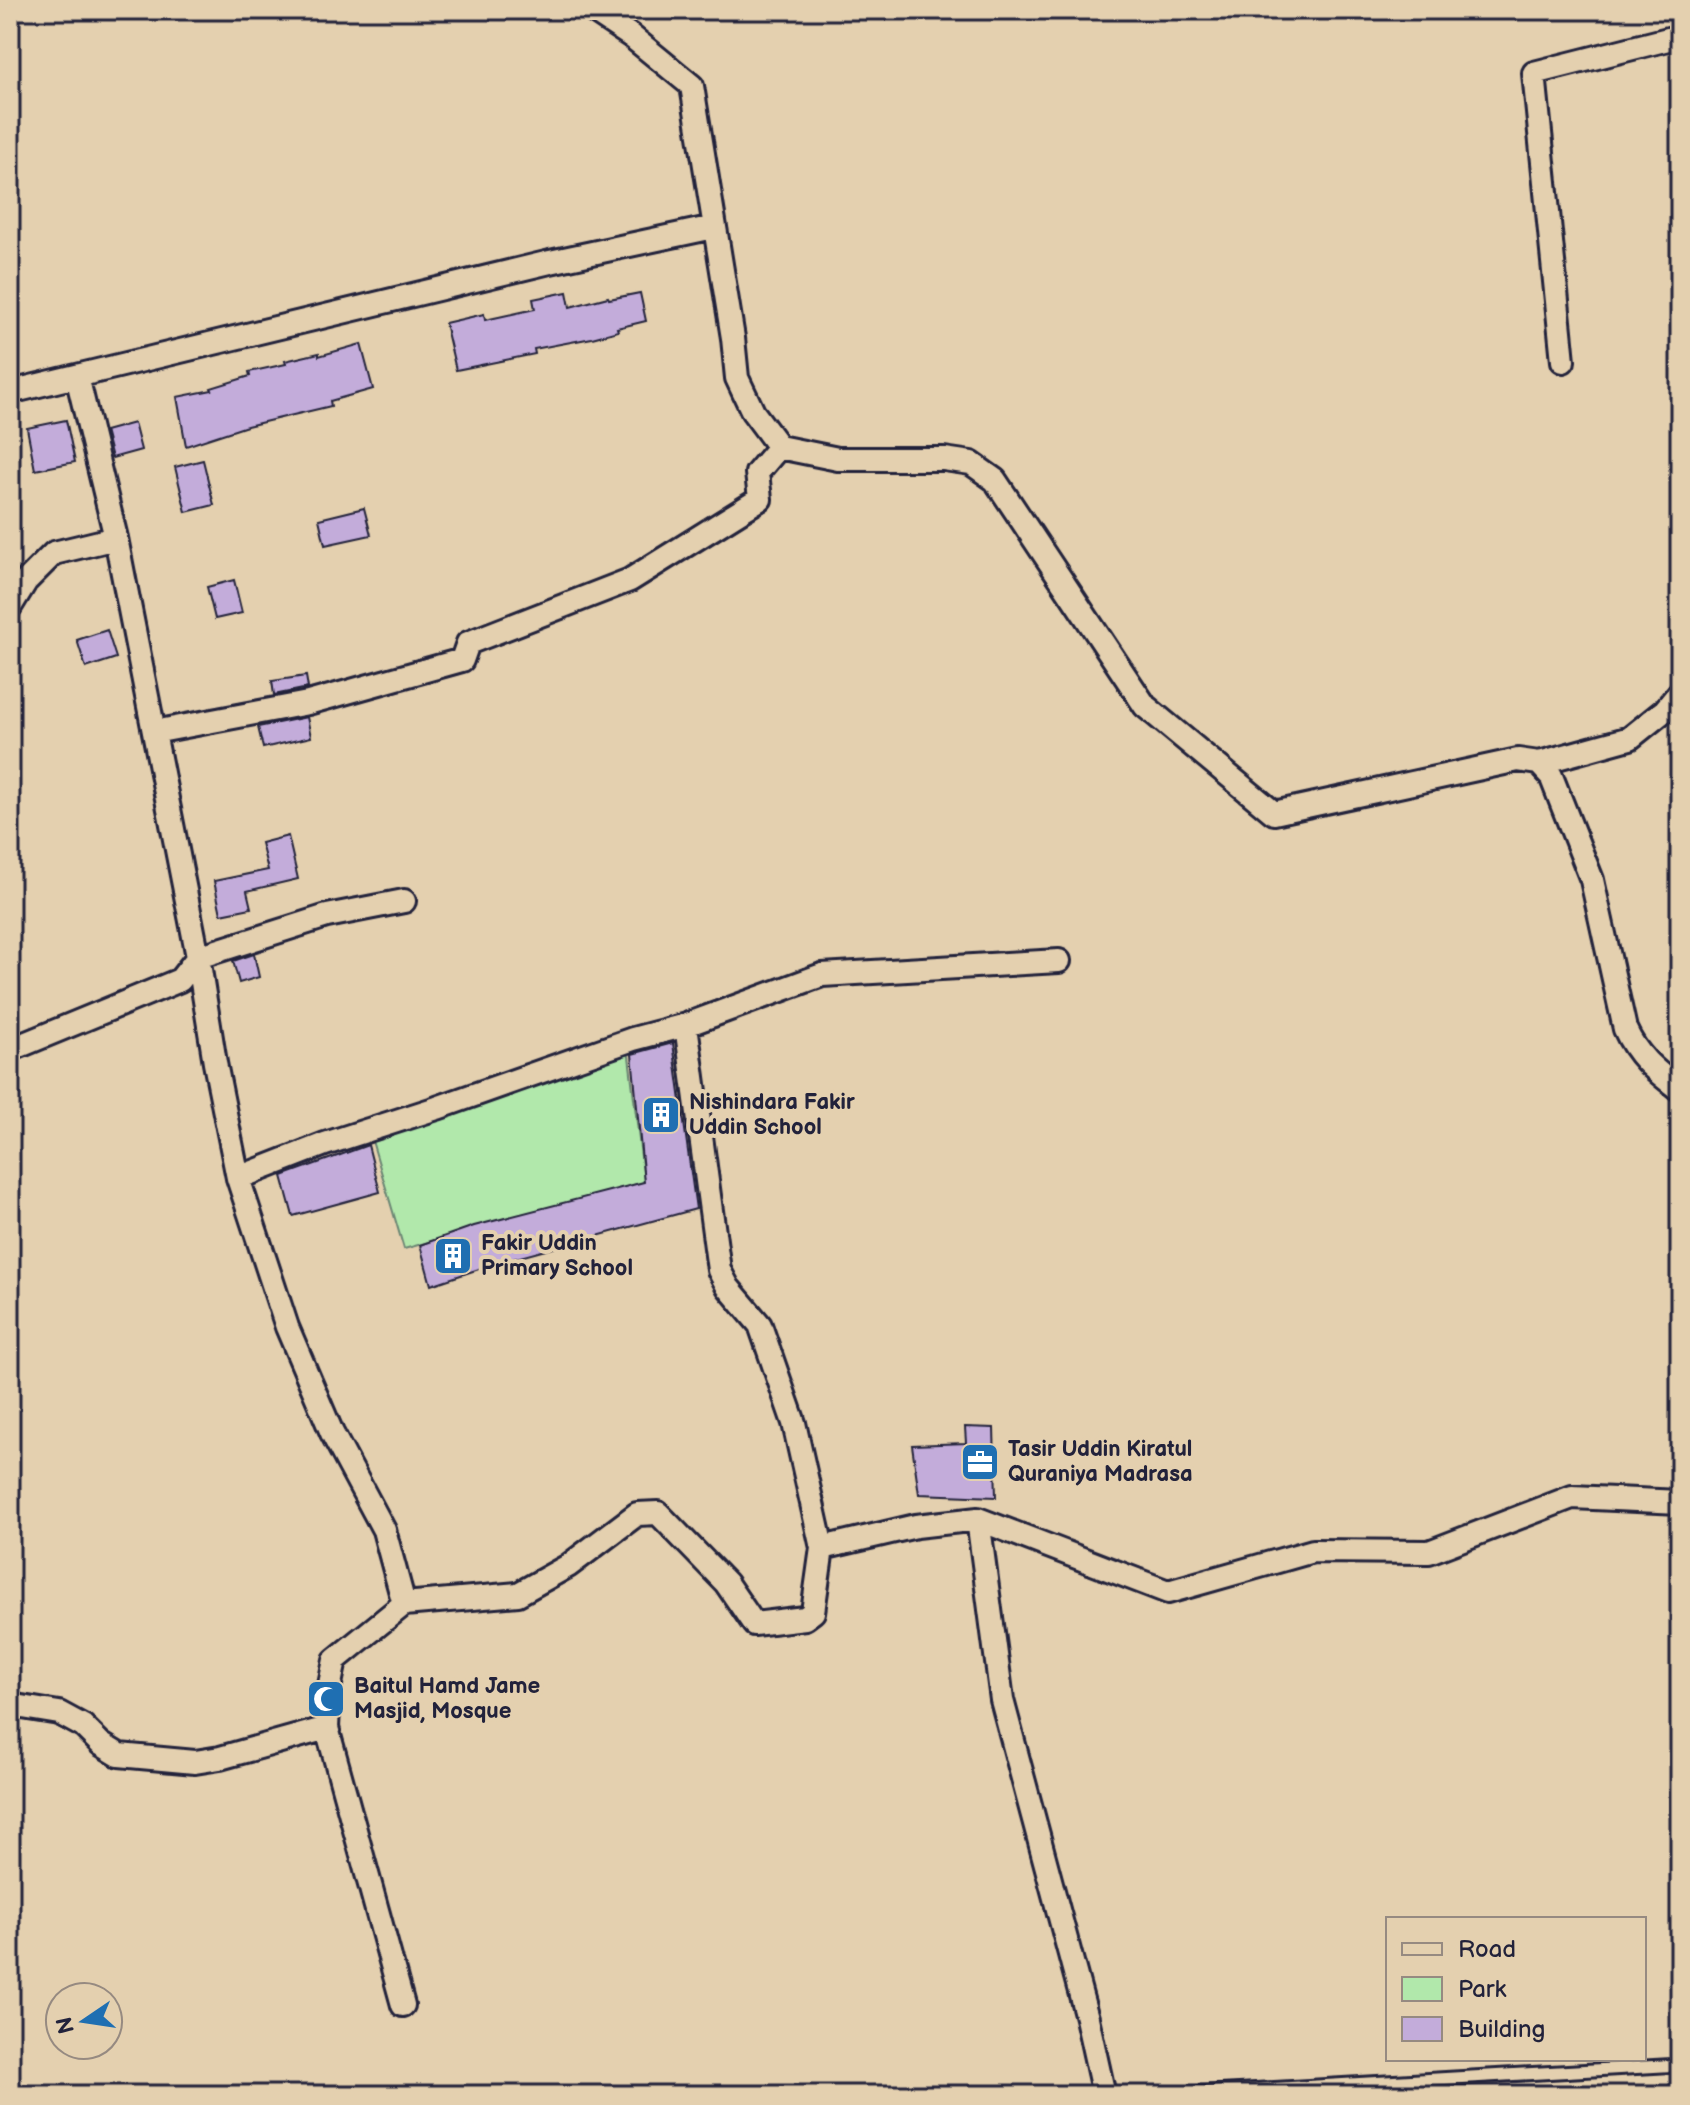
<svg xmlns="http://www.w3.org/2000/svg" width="1690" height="2105" font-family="'Balsamiq Sans',sans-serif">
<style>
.green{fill:#b1e8ab;stroke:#6a8573;stroke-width:2}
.building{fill:#c3acda;stroke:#22223b;stroke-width:2}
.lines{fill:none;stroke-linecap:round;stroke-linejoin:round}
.lane-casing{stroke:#22223b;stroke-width:17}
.street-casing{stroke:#22223b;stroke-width:28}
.lane{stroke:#e4d0af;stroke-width:11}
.street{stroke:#e4d0af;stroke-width:22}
.labels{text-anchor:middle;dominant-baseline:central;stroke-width:8;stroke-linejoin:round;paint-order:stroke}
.poi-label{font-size:22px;font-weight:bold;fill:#22223b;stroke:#e4d0af;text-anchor:start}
</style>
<rect width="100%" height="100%" fill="#e4d0af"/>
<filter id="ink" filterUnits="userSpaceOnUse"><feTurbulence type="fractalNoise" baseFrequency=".0125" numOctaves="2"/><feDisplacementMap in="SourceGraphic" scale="16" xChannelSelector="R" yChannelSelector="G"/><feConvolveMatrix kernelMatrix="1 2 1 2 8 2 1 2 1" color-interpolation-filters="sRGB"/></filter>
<g filter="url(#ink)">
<path class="green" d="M628 1048 644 1182 404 1249 370 1134Z"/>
<path class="building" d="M567 292 570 307 608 297 609 299 640 293 646 321 617 328 618 331 592 338 534 349 535 354 456 370 445 323 484 314 485 320 535 309 533 299Z
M361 344 373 389 330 401 331 406 247 426 186 446 177 397 212 390 211 388 250 376 249 372 286 364 285 361 319 353V356Z
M66 420 75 462 35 470 27 428Z
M134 423 141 450 112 458 105 431Z
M203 460 214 505 186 512 175 467Z
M364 508 371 535 325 545 319 519Z
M234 580 242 613 215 619 207 587Z
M107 630 116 658 86 668 77 640Z
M306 676 308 688 274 695 272 681Z
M307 717 311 737 263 748 258 727Z
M288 836 298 879 247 891 251 908 221 914 214 881 268 870 261 843Z
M254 954 259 977 239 983 233 961Z
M673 1043 696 1209 491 1265 431 1285 420 1245 474 1226 644 1182 632 1054Z
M368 1145 380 1192 293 1216 282 1176Z
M965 1427 994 1428 996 1497 919 1494 912 1445 966 1443Z"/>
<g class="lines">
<g class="lane-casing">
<path id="lane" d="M1160 2095 1680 2065"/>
</g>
<g class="street-casing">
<path id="street" d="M592 10 631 36 692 86 733 338 737 378 753 412 779 447 838 459H944L971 463 995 480 1145 706 1274 813 1518 760 1539 763 1551 776 1592 880 1625 1029C1638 1058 1656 1071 1680 1090
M1563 361 1534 73 1680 36
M77 376 116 538 198 957 215 1063 238 1178 287 1327 332 1433 384 1530 404 1604
M10 392 550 262 714 227
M10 607 26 581 54 553 116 538
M154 732 308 703 462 660 468 643 630 580 760 499 757 473 779 447
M1539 763 1630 738 1665 710 1680 692
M686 1025 719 1270 728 1287 760 1325 794 1423 822 1548
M10 1047H17L180 980 198 957 327 916 404 901
M238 1178 325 1144 437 1108 633 1039 686 1025 822 975 1059 961
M978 1519 1002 1700 1087 2018 1104 2095
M10 1705 59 1713 83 1726 101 1744 119 1755 195 1762 220 1758 327 1728
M403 2005 327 1728 329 1689 335 1660 404 1604 518 1594 568 1566 637 1514 658 1513 726 1583 754 1624 805 1618 813 1612 822 1548 916 1526 978 1519 1168 1592 1313 1551 1429 1552 1572 1497 1680 1502"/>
</g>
<use href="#lane" class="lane"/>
<use href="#street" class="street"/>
</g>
</g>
<defs>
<g id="building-square" transform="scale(2)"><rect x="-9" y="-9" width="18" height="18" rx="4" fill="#1f6fb2" stroke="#e4d0af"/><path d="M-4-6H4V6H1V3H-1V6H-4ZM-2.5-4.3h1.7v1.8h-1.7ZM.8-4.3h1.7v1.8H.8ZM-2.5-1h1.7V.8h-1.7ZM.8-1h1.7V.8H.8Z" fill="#fff"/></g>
<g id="office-square" transform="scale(2)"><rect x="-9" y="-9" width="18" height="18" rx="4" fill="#1f6fb2" stroke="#e4d0af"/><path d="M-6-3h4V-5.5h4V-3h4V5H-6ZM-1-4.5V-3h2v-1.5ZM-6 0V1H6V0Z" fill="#fff"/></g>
<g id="mosque-square" transform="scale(2)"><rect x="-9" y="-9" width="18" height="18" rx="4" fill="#1f6fb2" stroke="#e4d0af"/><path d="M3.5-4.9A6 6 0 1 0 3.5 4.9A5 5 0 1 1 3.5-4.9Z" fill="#fff"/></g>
</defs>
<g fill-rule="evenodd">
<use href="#building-square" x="661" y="1115"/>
<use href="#building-square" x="453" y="1256"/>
<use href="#office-square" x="980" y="1462"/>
<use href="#mosque-square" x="326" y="1699"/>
</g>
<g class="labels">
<g class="poi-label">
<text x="689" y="1102">Nishindara Fakir<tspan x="689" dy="25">Uddin School</tspan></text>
<text x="481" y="1243">Fakir Uddin<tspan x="481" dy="25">Primary School</tspan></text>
<text x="1008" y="1449">Tasir Uddin Kiratul<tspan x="1008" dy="25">Quraniya Madrasa</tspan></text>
<text x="354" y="1686">Baitul Hamd Jame<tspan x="354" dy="25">Masjid, Mosque</tspan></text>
</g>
</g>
<rect width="1690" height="2105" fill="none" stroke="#e4d0af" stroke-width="40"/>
<rect x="20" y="20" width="1650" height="2065" fill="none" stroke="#22223b" stroke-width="3" filter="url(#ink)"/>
<rect x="1386" y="1917" width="260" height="144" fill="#e4d0af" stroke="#968a81" stroke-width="2"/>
<rect x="1402" y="1943" width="40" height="12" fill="#e4d0af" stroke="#968a81" stroke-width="2"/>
<text x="1458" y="1957" font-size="24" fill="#22223b">Road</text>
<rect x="1402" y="1977" width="40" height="24" fill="#b1e8ab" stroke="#968a81" stroke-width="2"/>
<text x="1458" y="1997" font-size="24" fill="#22223b">Park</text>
<rect x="1402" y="2017" width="40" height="24" fill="#c3acda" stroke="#968a81" stroke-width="2"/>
<text x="1458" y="2037" font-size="24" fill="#22223b">Building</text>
<g transform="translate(84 2021) rotate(257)"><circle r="38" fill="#e4d0af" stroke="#968a81" stroke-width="2"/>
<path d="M0-6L14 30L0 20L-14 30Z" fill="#1f6fb2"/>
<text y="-12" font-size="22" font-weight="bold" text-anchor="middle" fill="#22223b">N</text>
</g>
</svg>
